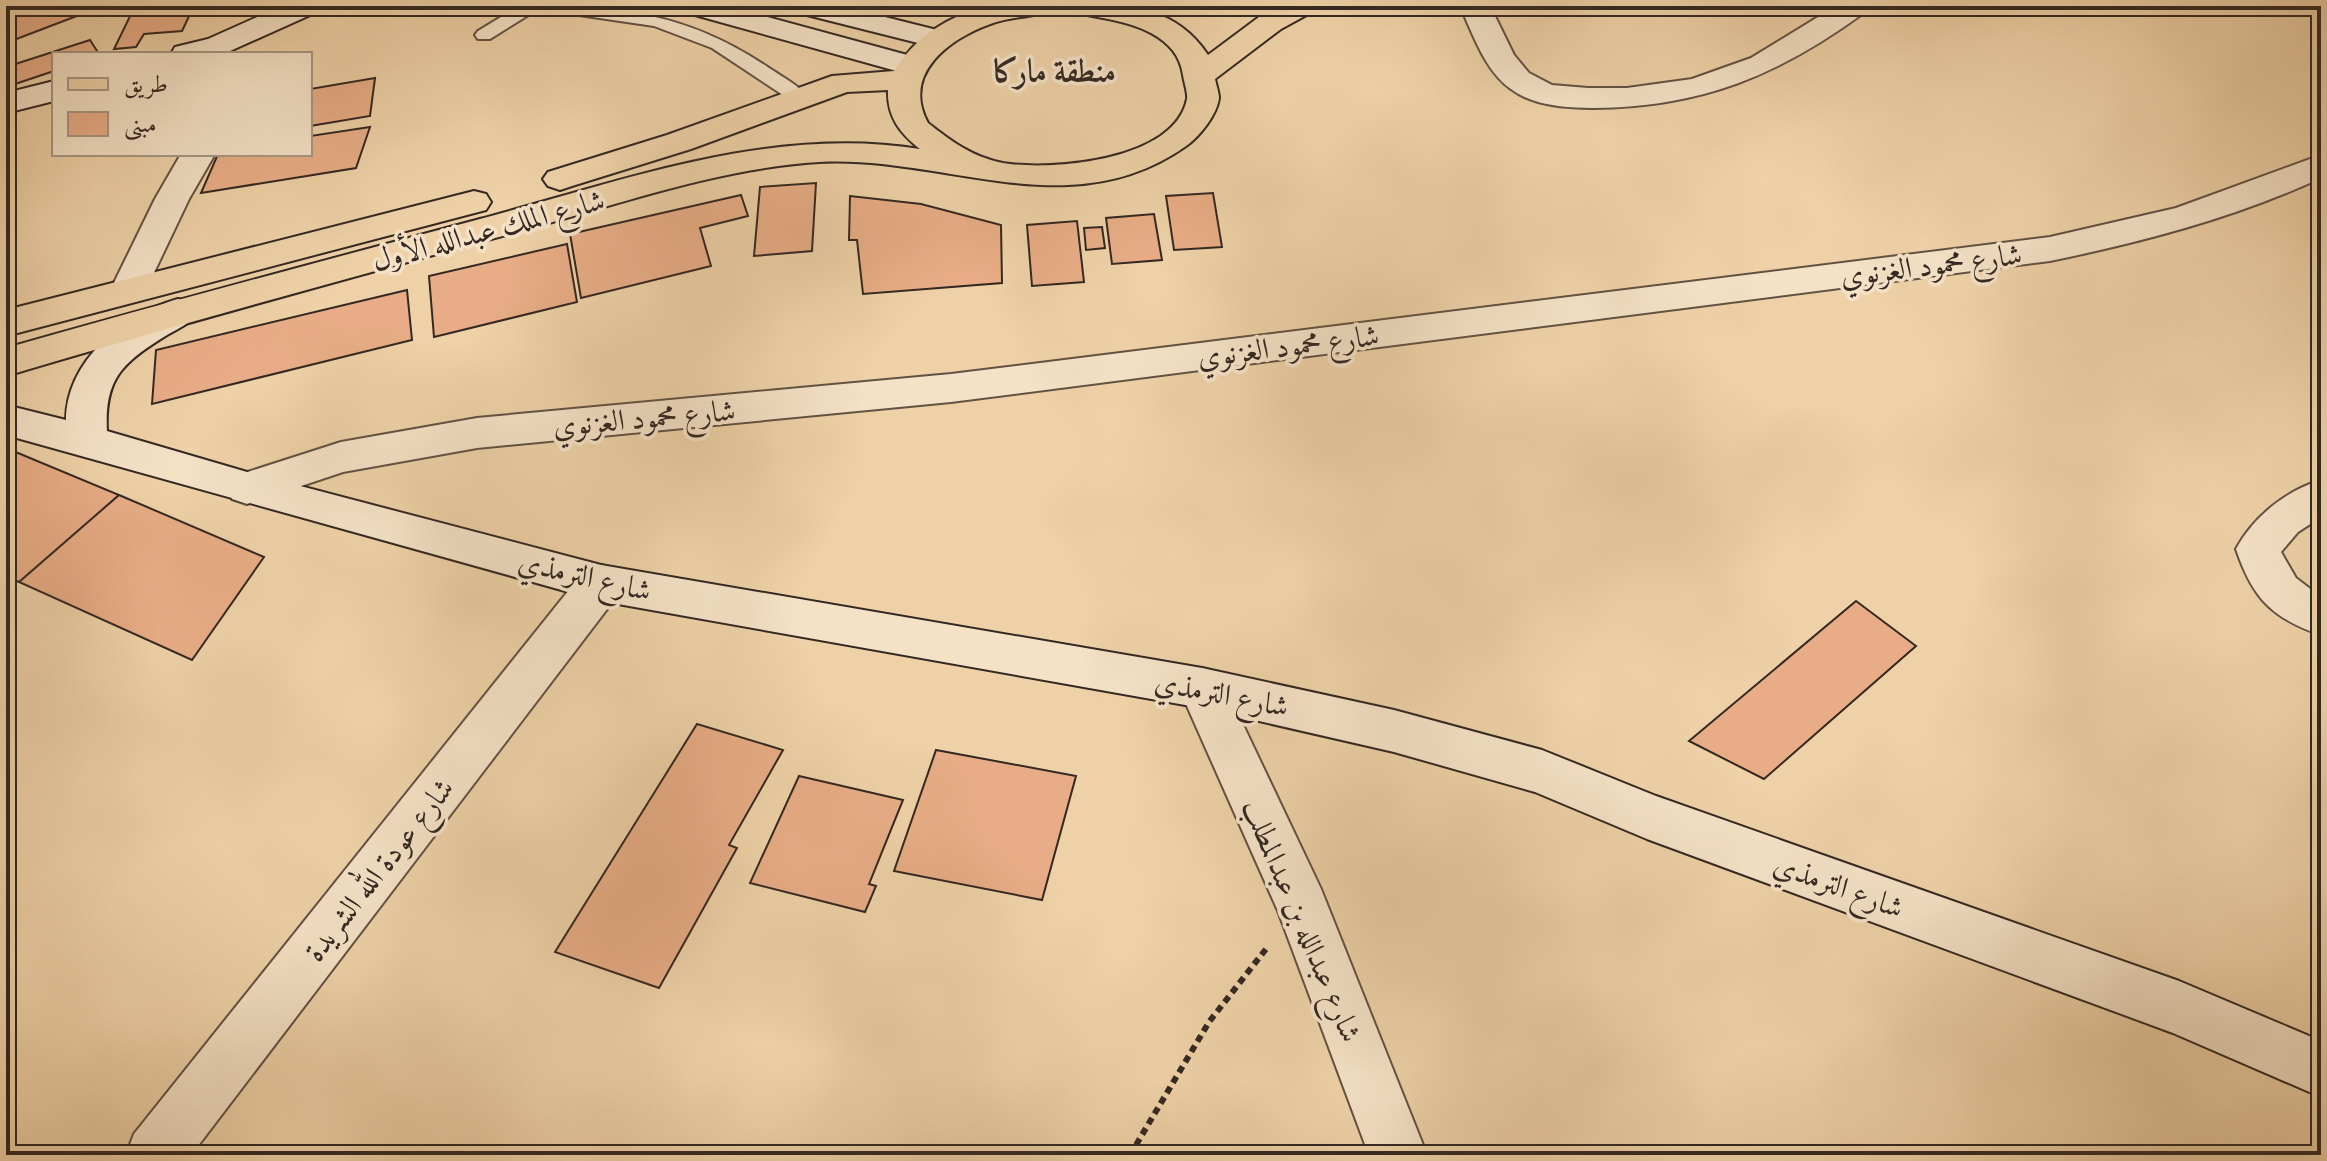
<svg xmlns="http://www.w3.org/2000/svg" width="2327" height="1161" font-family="'Gentium Book Plus',Amiri,serif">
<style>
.building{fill:#e8ad86;stroke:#342822;stroke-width:2}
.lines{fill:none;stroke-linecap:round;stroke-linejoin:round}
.lane-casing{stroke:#625243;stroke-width:4}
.street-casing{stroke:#625243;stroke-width:4}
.secondary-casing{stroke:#342822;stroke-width:4}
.primary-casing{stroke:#342822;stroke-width:4}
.path{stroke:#342822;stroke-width:6;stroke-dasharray:7 5;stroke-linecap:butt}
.lane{fill:#f4e1c6;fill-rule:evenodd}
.street{fill:#f4e1c6;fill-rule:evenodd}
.secondary{fill:#f4e1c6;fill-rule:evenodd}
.primary{fill:#eed1a7;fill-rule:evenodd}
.labels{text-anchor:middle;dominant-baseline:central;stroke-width:7;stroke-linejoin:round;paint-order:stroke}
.street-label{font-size:30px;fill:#342822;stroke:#f4e1c6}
.far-district-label{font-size:32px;font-weight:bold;fill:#342822;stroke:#f4e1c6}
</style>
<rect width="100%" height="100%" fill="#eed1a7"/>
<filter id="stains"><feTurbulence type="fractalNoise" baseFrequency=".0025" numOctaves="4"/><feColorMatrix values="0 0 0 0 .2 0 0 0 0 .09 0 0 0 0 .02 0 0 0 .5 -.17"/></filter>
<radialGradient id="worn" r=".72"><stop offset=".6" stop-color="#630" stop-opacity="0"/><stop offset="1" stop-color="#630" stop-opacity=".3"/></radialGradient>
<path class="building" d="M6 6H103L6 43Z
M135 6H233L192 10 182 31 144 34 136 47 114 49Z
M90 40 99 54H54V71L6 87V67Z
M375 78 370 116 310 126V89Z
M370 127 356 168 201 193 218 154H310V136Z
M816 183 812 251 754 256 760 187Z
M1213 193 1222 247 1174 250 1166 196Z
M741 195 748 216 700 228 711 266 581 298 570 234Z
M850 196 921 204 1001 225 1002 283 863 294 857 240H849Z
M1154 214 1162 260 1112 264 1106 218Z
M1077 221 1084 282 1032 286 1027 225Z
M1102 227 1105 248 1086 250 1084 228Z
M567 244 577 302 434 337 429 276Z
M407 290 412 340 152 404 156 350Z
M6 448 119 495 19 582 6 576Z
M119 495 264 557 192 660 19 582Z
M1856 601 1916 646 1764 779 1689 741Z
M697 724 783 750 729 845 737 848 659 988 555 952Z
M936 750 1076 776 1042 900 894 871Z
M799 776 903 800 869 884 876 886 865 912 750 883Z"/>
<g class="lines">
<g class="lane-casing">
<path id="lane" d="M519 6C617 6 685 11 769 68 782 77 799 85 808 97L799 103 792 101 712 48 654 26 538 9 490 39H478L475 35 478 31Z"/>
</g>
<g class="street-casing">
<path id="street" d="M1460 6H1490L1514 55 1529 73 1552 85 1588 88H1627L1692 79 1751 58 1836 6H1870L1865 12C1779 75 1702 107 1593 108 1567 108 1533 106 1511 89 1485 71 1473 34 1460 6Z
M181 154H215L189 199 141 300 128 303 115 300 110 291 155 199Z
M2321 155V178C2234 218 2143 242 2050 261L951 402 477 448 343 472 247 504 232 499 226 488 232 477 341 442 477 418 951 374 2050 237 2176 208Z
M2321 480V517L2298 532 2281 552 2296 578 2321 597V635C2272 618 2253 599 2236 549 2254 516 2286 491 2321 480Z
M601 565 617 570 623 583 617 596 191 1155H126L134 1134 585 570Z
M1202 668 1219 674 1321 889 1427 1155H1369L1278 911 1179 688 1185 674Z"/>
</g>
<g class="secondary-casing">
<path id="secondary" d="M282 6H322L317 12 230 51 171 54 175 47 208 39Z
M679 6H727L922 59 927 66 922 73 911 75 684 12Z
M790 6H841L949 33 953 39 949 45 938 48 795 12Z
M54 81V101L6 113V93Z
M178 299 191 303 197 312C190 324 179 328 167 335 124 362 104 377 107 431L247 472 601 565 1202 668 1394 710 1542 750 1656 796 2179 981 2321 1041V1097L2173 1033 1647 839 1535 792 1394 752 1202 708 601 601 6 435V405L66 420C67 360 123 315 178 299Z"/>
</g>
<g class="primary-casing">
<path id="primary" d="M988 6H1053L1048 12C1030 17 1011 17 993 23 950 38 901 73 928 123 951 141 972 157 1003 163 1051 171 1175 161 1187 99 1188 93 1184 82 1183 75 1180 55 1169 43 1151 33 1127 20 1101 19 1075 12L1070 6C1126 6 1173 3 1208 55L1259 17 1280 6H1317L1312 12 1281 29 1215 79C1216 84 1219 93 1219 98 1217 115 1199 137 1186 146 1070 228 945 155 819 162 720 168 616 205 521 231 349 278 177 325 6 376V348C164 303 322 261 480 219 622 181 771 125 920 149 900 133 887 117 888 90L847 92 691 149 572 186 560 190 548 186 543 179 548 172 667 135 832 76 894 71C917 35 947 17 988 6Z
M474 191 486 194 491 202 486 210 6 336V310Z"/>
</g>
<path class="path" d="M1130 1155 1209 1022 1266 949"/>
<use href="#lane" class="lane"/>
<use href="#street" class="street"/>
<use href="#secondary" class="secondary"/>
<use href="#primary" class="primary"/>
</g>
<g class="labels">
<g class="street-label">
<text transform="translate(488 229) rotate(-15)">شارع الملك عبدالله الأول</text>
<text transform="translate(1931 264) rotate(-7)">شارع محمود الغزنوي</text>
<text transform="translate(1288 345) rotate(-7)">شارع محمود الغزنوي</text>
<text transform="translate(644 417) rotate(-5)">شارع محمود الغزنوي</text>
<text transform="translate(585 575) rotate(13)">شارع الترمذي</text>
<text transform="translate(1222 693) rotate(11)">شارع الترمذي</text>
<text transform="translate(378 869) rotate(-52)">شارع عودة الله الشريدة</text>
<text transform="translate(1839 885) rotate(20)">شارع الترمذي</text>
<text transform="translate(1303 920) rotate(67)">شارع عبدالله بن عبدالمطلب</text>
</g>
<g class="far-district-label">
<text x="1055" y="70">منطقة ماركا</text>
</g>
</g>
<rect width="2327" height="1161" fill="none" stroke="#eed1a7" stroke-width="32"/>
<rect x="8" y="8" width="2311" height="1145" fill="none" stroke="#342822" stroke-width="4"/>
<rect x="16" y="16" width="2295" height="1129" fill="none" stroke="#342822" stroke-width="2"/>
<rect x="52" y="52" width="260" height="104" fill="#f4e1c6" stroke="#a79784" stroke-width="2"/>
<rect x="68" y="78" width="40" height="12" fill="#eed1a7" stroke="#a79784" stroke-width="2"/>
<text x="124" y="92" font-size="24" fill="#342822">طريق</text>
<rect x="68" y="112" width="40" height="24" fill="#e8ad86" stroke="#a79784" stroke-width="2"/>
<text x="124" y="132" font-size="24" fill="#342822">مبنى</text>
<rect width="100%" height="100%" filter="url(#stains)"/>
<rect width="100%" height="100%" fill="url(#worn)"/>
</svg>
